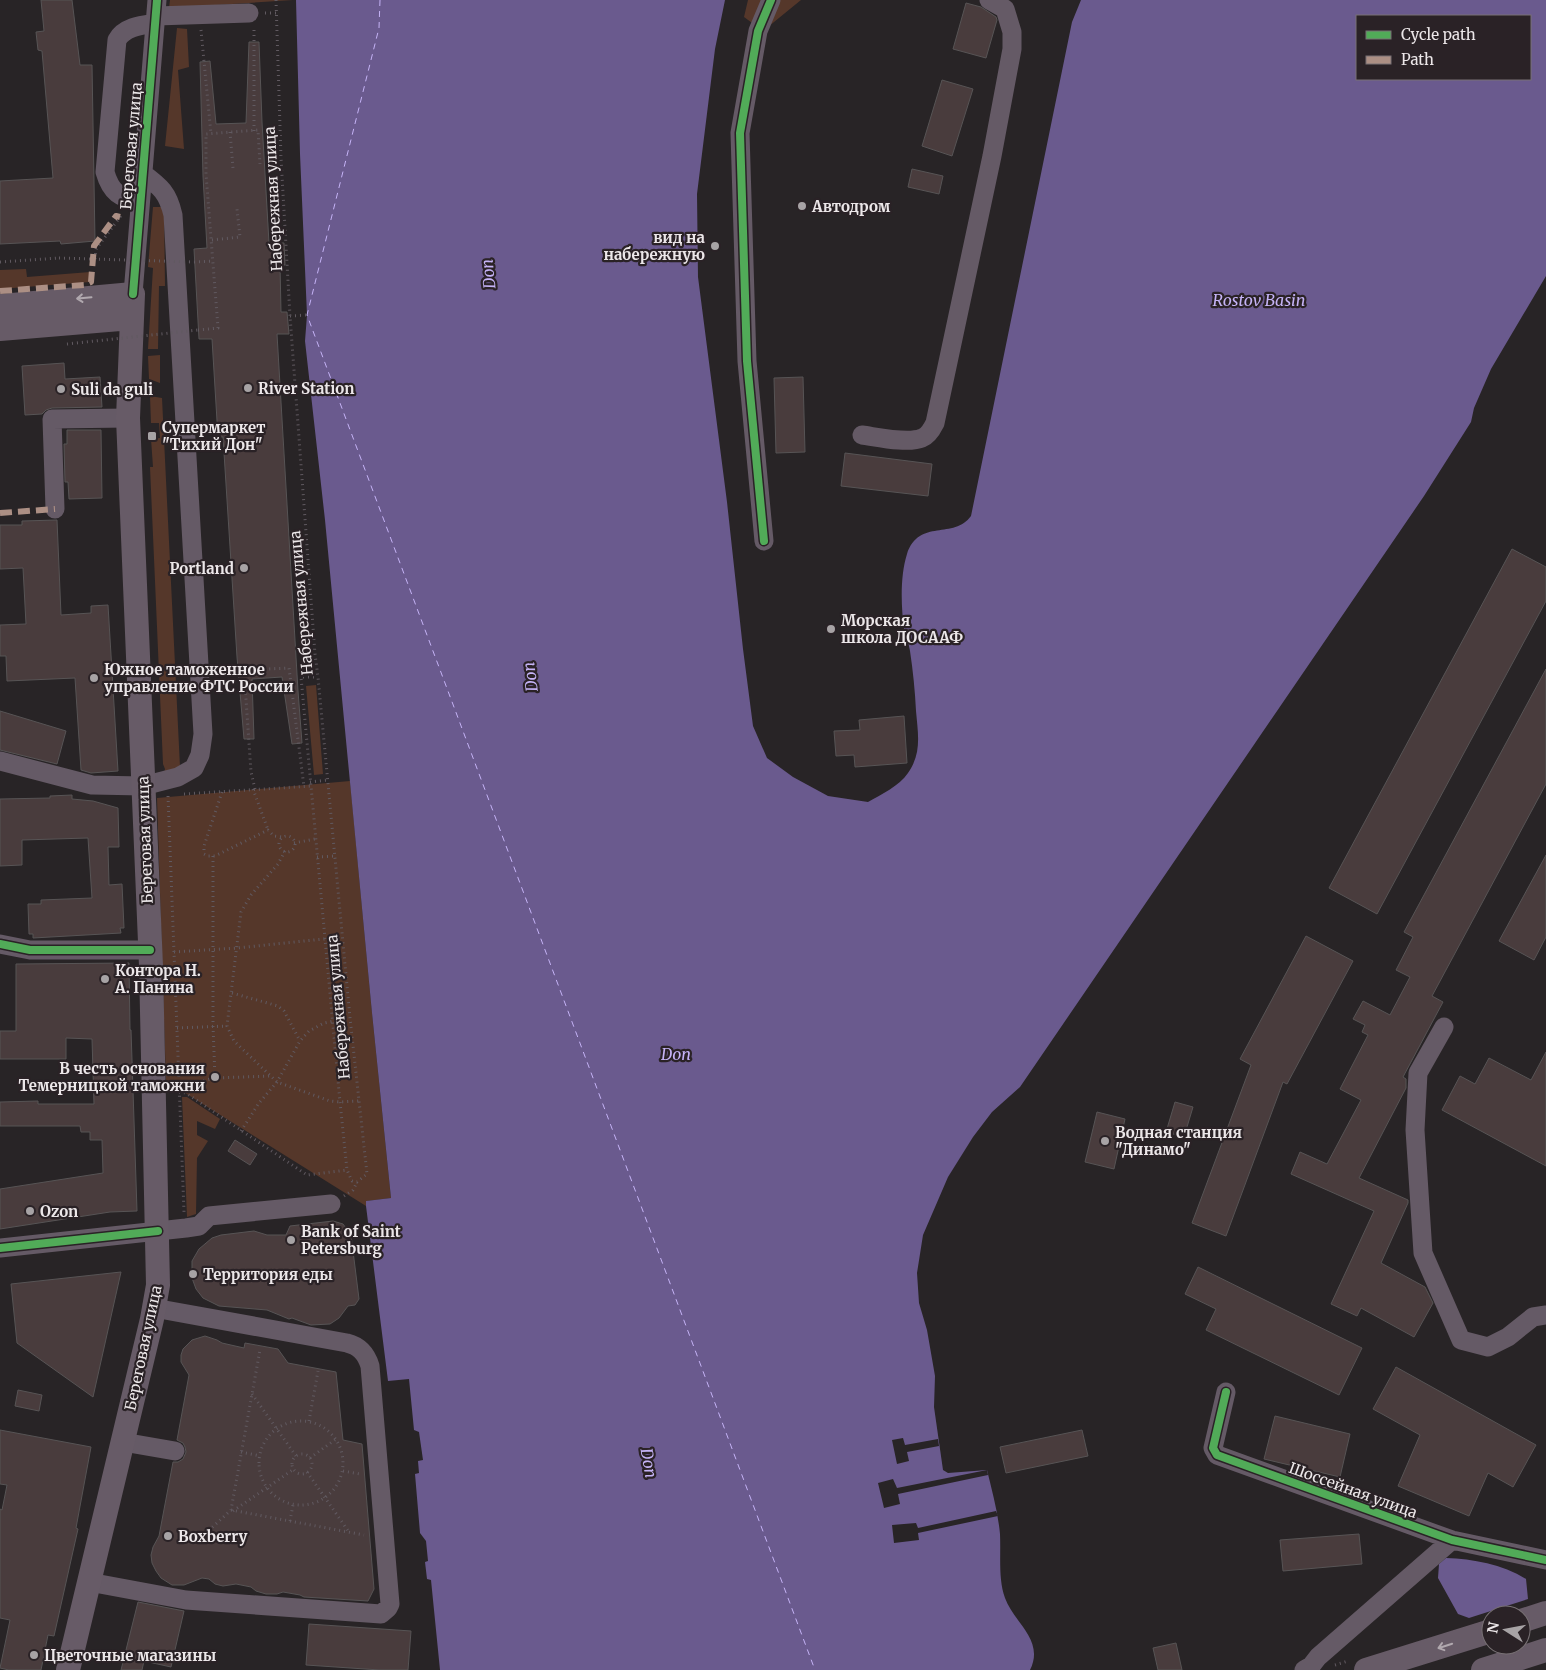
<svg xmlns="http://www.w3.org/2000/svg" width="1546" height="1670" font-family="Merriweather,serif">
<style>
.green{fill:#55372a}
.water{fill:#6a5a8e;fill-rule:evenodd}
.pier{fill:#282426}
.lines{fill:none;stroke-linecap:round;stroke-linejoin:round}
.ferry{stroke:#c5b3f6;stroke-width:1;stroke-dasharray:6 5;stroke-linecap:butt}
.building{fill:#493c3d;stroke:#575455}
.path{stroke:#615a61;stroke-width:3;stroke-dasharray:1 4;stroke-linecap:butt}
.minor{stroke:#655a66;stroke-width:19}
.major{stroke:#675b67;stroke-width:24}
.path-bridge{stroke:#615a61;stroke-width:3;stroke-dasharray:1 4;stroke-linecap:butt}
.quiet{stroke:#ac8f84;stroke-width:6;stroke-dasharray:12 6;stroke-linecap:butt}
.cycleway-casing{stroke:#2a2226;stroke-width:11}
.cycleway{stroke:#51ab58;stroke-width:8}
.oneway{stroke:#b0a8ae}
.poi-dot{fill:#a7a3a5;stroke:#2a2226;stroke-width:2}
.labels{text-anchor:middle;dominant-baseline:central;stroke-width:4.5;stroke-linejoin:round;paint-order:stroke}
.street-label{font-size:15px;fill:#ece7e9;stroke:#2a2226}
.poi-label{font-size:15px;font-weight:bold;fill:#ece7e9;stroke:#2a2226;text-anchor:start}
.water-label{font-size:16px;font-style:italic;fill:#c5b3f6;stroke:#2a2226}
</style>
<rect width="100%" height="100%" fill="#282426"/>
<path class="green" d="M170 0H293L169 8Z
M748 0H801L763 31 744 17Z
M177 28 187 29 189 67 178 70 184 149 165 146Z
M153 207H164L165 286H159L158 349H148L153 268 148 267Z
M26 269 27 277 90 272V282L0 289V270Z
M160 355V383L149 379 148 356Z
M150 396 162 398 180 767 164 773 165 769 163 764 150 467H153L151 439 160 438 159 423H151Z
M316 685 323 774 314 775 306 686Z
M350 781 372 1013 391 1198 367 1201 366 1206 166 1081 157 798Z
M182 1097H187L220 1119 215 1129 197 1121V1135L208 1141 197 1158 196 1214 187 1217Z"/>
<path class="water" d="M296 0H725L715 49 697 194 698 277 727 502 743 649 753 726 767 758 793 777 828 796 868 802C882 794 899 786 908 773 922 753 918 734 916 711 915 691 913 671 910 651 909 643 905 636 904 629 901 606 900 576 907 554 919 518 954 540 971 516L1072 22 1081 0H1546V276L1491 369 1474 408 1471 422 1424 496 1020 1087 992 1112 973 1137 948 1177 923 1235 917 1273 919 1303 927 1330 935 1376 934 1407 943 1470 948 1473 987 1470C992 1491 998 1512 1000 1534 1001 1555 998 1579 1005 1598 1014 1623 1045 1640 1030 1670H440L431 1580 427 1579 425 1562 428 1561 426 1541 420 1533 415 1474 419 1473 418 1461 423 1460 419 1432 414 1430 409 1379 388 1381 366 1206V1201L391 1198 372 1013 325 520 305 341 307 315 300 154ZM1357 16H1530V79H1357Z
M1446 1558C1473 1559 1502 1564 1526 1579L1528 1599 1469 1618 1458 1614 1438 1578 1439 1564Z"/>
<path class="pier" d="M903 1438 905 1445 938 1439 939 1446 907 1452 909 1461 897 1464 892 1440Z
M987 1470 988 1475 898 1494 900 1504 884 1508 878 1483 893 1479 897 1488Z
M996 1511 998 1516 918 1533 919 1540 894 1543 892 1525 916 1523 918 1528Z"/>
<g class="lines">
<path class="ferry" d="M380 0 379 28 307 315 815 1670"/>
</g>
<path class="building" d="M41 0H72L80 65H92L95 241 61 244 60 241 0 244V181L53 178 42 51 38 50 36 32 44 31Z
M966 3 981 7 996 17 997 20 986 58 953 49Z
M249 42H259L262 122 269 243H284L285 265H280L281 312H287L289 334H277L298 691 302 743 292 744 282 677 252 679 254 739H244L237 657 223 437H218L212 339H199L194 249 207 248 203 176 200 62 210 61 216 124 246 123Z
M942 80 973 89 952 156 922 146Z
M912 169 943 176 939 194 908 187Z
M64 363 65 379 100 377 102 407 52 408 46 410 42 414 25 415 22 366Z
M803 377 805 452 776 453 774 378Z
M67 430H101L102 498 69 499 68 482H65L64 444H67Z
M845 453 932 464 928 496 841 486Z
M57 520 61 615 91 613V606L108 605 118 771 91 773 81 770 75 678 7 681 6 656H0V625L26 624 23 568 0 569V525H22V521Z
M1512 549 1546 567V601L1377 914 1329 888Z
M1546 669V784L1432 996 1443 1002 1403 1077 1406 1079V1088L1359 1178 1408 1200V1203L1381 1263 1425 1287 1433 1303 1414 1337 1361 1308 1357 1316 1331 1304 1374 1211 1291 1174 1300 1152 1327 1164 1361 1100 1340 1089 1368 1035 1362 1032 1365 1025 1353 1019 1363 1001 1390 1015 1410 977 1396 970 1413 937 1404 932Z
M0 711 66 731 57 764 0 750Z
M904 716 907 763 855 767 854 755 836 756 834 731 860 730 859 720Z
M72 795V799L93 801 118 808 119 847H108L109 885 122 884 124 928H120L121 933 33 938V934H29L28 904H41V900L92 898 88 838 22 840V865L0 866V799L50 798V796Z
M1546 855V937L1534 960 1499 941Z
M1306 936 1353 961 1287 1084 1283 1082 1226 1236 1192 1223 1251 1065 1240 1059Z
M129 963 130 1030H131L137 1211 110 1212 0 1229V1189L103 1173 102 1140H90V1132H81L80 1126H0V1102L38 1101V1104H94L92 1039 66 1038V1059H0V1031H16V964Z
M1546 1052V1166L1442 1110 1460 1076 1475 1084 1489 1058 1531 1080Z
M1175 1102 1193 1107 1184 1137 1166 1132Z
M1097 1112 1125 1119 1114 1169 1085 1162Z
M235 1140 257 1154 250 1165 228 1151Z
M333 1221 343 1224 351 1235 359 1299 355 1305 348 1306 339 1318 330 1324 311 1325 292 1318 289 1319 267 1310 219 1306 203 1298 196 1289 192 1278V1261L199 1249 212 1238 221 1235 254 1231 267 1235H286L290 1226Z
M1198 1267 1362 1348 1339 1395 1206 1330 1216 1309 1185 1294Z
M121 1272 93 1397 17 1343 11 1284Z
M205 1336 217 1340 222 1343 244 1348 245 1343 278 1349 288 1363 336 1372 343 1440 362 1444 374 1589 368 1601 304 1597 300 1595 283 1592 277 1594H266L256 1591 251 1587 236 1584 223 1586 215 1584 209 1579 202 1578 184 1585H172L161 1578 156 1571 152 1563 151 1555 153 1547 159 1536 173 1462H178L183 1459 186 1452 185 1447 183 1443 177 1440 189 1375 181 1362V1355L183 1349 192 1340Z
M1396 1367 1536 1445 1513 1487 1488 1473 1469 1516 1398 1486 1420 1435 1373 1409Z
M18 1390 42 1395 39 1411 15 1406Z
M1275 1416 1350 1434 1340 1477 1264 1459Z
M0 1430 91 1447 76 1528 78 1529 54 1636 48 1635 41 1670H9L0 1668 10 1620 0 1618V1509L2 1510 7 1485 0 1484Z
M1082 1430 1088 1456 1006 1473 1000 1447Z
M1359 1534 1362 1564 1283 1571 1280 1540Z
M138 1602 184 1611 171 1667 144 1661 142 1670H121Z
M309 1624 411 1631 408 1670H380L306 1665Z
M1176 1643 1182 1670H1158L1153 1648Z"/>
<g class="lines">
<path class="path" d="M276 0 281 158 290 316 315 654 318 677 350 1018 367 1174 357 1182 352 1181 347 1170 340 1102 301 677H318
M265 13H277
M201 30 211 134
M254 131V29
M230 132 233 168
M212 240 240 237 237 209
M95 259 96 249 120 217V212
M0 262 59 258
M194 262 213 261
M290 316 307 315
M198 330 218 328 206 174V134L258 130 260 164
M310 782 328 780
M253 789 268 830
M255 789 251 772 244 670 289 668 304 787
M222 792 204 846V854L208 856H215L268 830 274 836 282 837
M184 794 311 786
M168 796 184 1212
M279 844a8 8 0 1 1 16 0a8 8 0 1 1-16 0Z
M294 843 315 839
M285 851 278 864 251 895 241 912 227 1026 234 1041 277 1082 330 1101 340 1102 359 1101
M213 856V1026L215 1078
M317 857 335 856
M174 952 237 948 343 937
M232 993 278 1006 284 1011 300 1041
M177 1028 227 1026
M179 1086 215 1078 271 1076
M179 1092 186 1093 307 1175 347 1170
M241 1131 259 1103 277 1082 300 1041 309 1031 324 1023 350 1018
M344 1196 353 1190 357 1182
M252 1394 296 1456
M259 1463a42 42 0 1 1 84 0a42 42 0 1 1-84 0Z
M309 1421 318 1371
M241 1452 260 1456
M292 1464a10 10 0 1 1 20 0a10 10 0 1 1-20 0Z
M310 1458 336 1439
M343 1471 360 1474
M307 1472 349 1532
M231 1510 364 1535
M233 1511 294 1469
M290 1521 293 1505
M205 1534 231 1510 260 1350
M1335 1665 1348 1661"/>
<path class="minor" d="M156 16 249 13
M140 202C120 198 111 193 105 172L117 40C124 27 142 25 155 23
M133 294 157 0
M862 435C877 437 908 444 922 438 928 436 932 429 935 423L992 156 1012 49V32L1005 9 989 0
M55 509 52 419 128 418
M764 541 747 361 740 133 758 31 771 0
M0 761 92 785 143 786 178 777 194 768 200 755 203 734 173 215C168 193 161 187 142 173
M0 944 30 950H150
M1444 1027 1418 1073 1415 1130 1423 1253 1461 1340 1488 1347 1508 1337 1533 1317 1546 1315
M0 1248 186 1228 199 1226 209 1216 331 1204
M1226 1392 1213 1448 1217 1455 1452 1540 1546 1560
M123 1442 175 1451
M89 1582 186 1600 381 1614 388 1608 390 1604 370 1366C366 1353 359 1346 347 1343L154 1308
M1304 1670 1311 1666 1318 1657 1452 1540"/>
<path class="major" d="M0 306 133 294 128 418 151 966 158 1285 152 1319 68 1670
M0 329 132 318
M1521 1621 1546 1613
M1366 1670 1491 1631
M1483 1670 1546 1650"/>
<path class="path-bridge" d="M59 258 194 262
M67 344 198 330"/>
<path class="quiet" d="M0 291 84 285 91 282 94 246 116 216 120 217
M0 513 55 509"/>
<g class="cycleway-casing">
<path id="cycleway" d="M133 294 157 0
M764 541 747 361 740 133 758 31 771 0
M0 944 30 950H150
M0 1248 158 1231
M1226 1392 1213 1448 1217 1455 1452 1540 1546 1560"/>
</g>
<use href="#cycleway" class="cycleway"/>
</g>
<defs><path id="oneway-shaft" d="M-6 0H5M1.5-3L5.5 0L1.5 3" fill="none" stroke-width="1.6" stroke-linecap="round" stroke-linejoin="round" transform="scale(1.25)"/></defs>
<g class="oneway">
<use href="#oneway-shaft" transform="translate(84 298) rotate(175)"/>
<use href="#oneway-shaft" transform="translate(1445 1646) rotate(162)"/>
</g>
<g class="poi-dot">
<circle cx="802" cy="206" r="5"/>
<circle cx="715" cy="246" r="5"/>
<circle cx="248" cy="388" r="5"/>
<circle cx="61" cy="389" r="5"/>
<rect x="147" y="431" width="10" height="10" rx="2.5"/>
<circle cx="244" cy="568" r="5"/>
<circle cx="831" cy="629" r="5"/>
<circle cx="94" cy="678" r="5"/>
<circle cx="105" cy="979" r="5"/>
<circle cx="215" cy="1077" r="5"/>
<circle cx="1105" cy="1141" r="5"/>
<circle cx="30" cy="1211" r="5"/>
<circle cx="291" cy="1240" r="5"/>
<circle cx="193" cy="1274" r="5"/>
<circle cx="168" cy="1536" r="5"/>
<circle cx="34" cy="1655" r="5"/>
</g>
<g class="labels">
<g class="street-label">
<text transform="translate(131 146) rotate(-85)">Береговая улица</text>
<text transform="translate(273 199) rotate(-93)">Набережная улица</text>
<text transform="translate(301 603) rotate(-95)">Набережная улица</text>
<text transform="translate(145 840) rotate(-92)">Береговая улица</text>
<text transform="translate(338 1007) rotate(-95)">Набережная улица</text>
<text transform="translate(143 1348) rotate(-78)">Береговая улица</text>
<text transform="translate(1353 1490) rotate(20)">Шоссейная улица</text>
</g>
<g class="poi-label">
<text x="812" y="206">Автодром</text>
<text x="705" y="237" text-anchor="end">вид на<tspan x="705" dy="17">набережную</tspan></text>
<text x="258" y="388">River Station</text>
<text x="71" y="389">Suli da guli</text>
<text x="162" y="427">Супермаркет<tspan x="162" dy="17">"Тихий Дон"</tspan></text>
<text x="234" y="568" text-anchor="end">Portland</text>
<text x="841" y="620">Морская<tspan x="841" dy="17">школа ДОСААФ</tspan></text>
<text x="104" y="669">Южное таможенное<tspan x="104" dy="17">управление ФТС России</tspan></text>
<text x="115" y="970">Контора Н.<tspan x="115" dy="17">А. Панина</tspan></text>
<text x="205" y="1068" text-anchor="end">В честь основания<tspan x="205" dy="17">Темерницкой таможни</tspan></text>
<text x="1115" y="1132">Водная станция<tspan x="1115" dy="17">"Динамо"</tspan></text>
<text x="40" y="1211">Ozon</text>
<text x="301" y="1231">Bank of Saint<tspan x="301" dy="17">Petersburg</tspan></text>
<text x="203" y="1274">Территория еды</text>
<text x="178" y="1536">Boxberry</text>
<text x="44" y="1655">Цветочные магазины</text>
</g>
<g class="water-label">
<text transform="translate(488 274) rotate(-96)">Don</text>
<text x="1259" y="300">Rostov Basin</text>
<text transform="translate(530 677) rotate(-97)">Don</text>
<text x="676" y="1054">Don</text>
<text transform="translate(649 1463) rotate(80)">Don</text>
</g>
</g>
<rect x="1356" y="15" width="175" height="65" fill="#2a2226" stroke="#787174"/>
<rect x="1366" y="31" width="25" height="8" fill="#51ab58" stroke="#787174"/>
<text x="1401" y="40" font-size="15" fill="#ece7e9">Cycle path</text>
<rect x="1366" y="56" width="25" height="8" fill="#ac8f84" stroke="#787174"/>
<text x="1401" y="65" font-size="15" fill="#ece7e9">Path</text>
<g transform="translate(1506 1630) rotate(281)"><circle r="24" fill="#2a2226" stroke="#787174"/>
<path d="M0-4L9 19L0 12L-9 19Z" fill="#a7a3a5"/>
<text y="-8" font-size="14" font-weight="bold" text-anchor="middle" fill="#ece7e9">N</text>
</g>
</svg>
